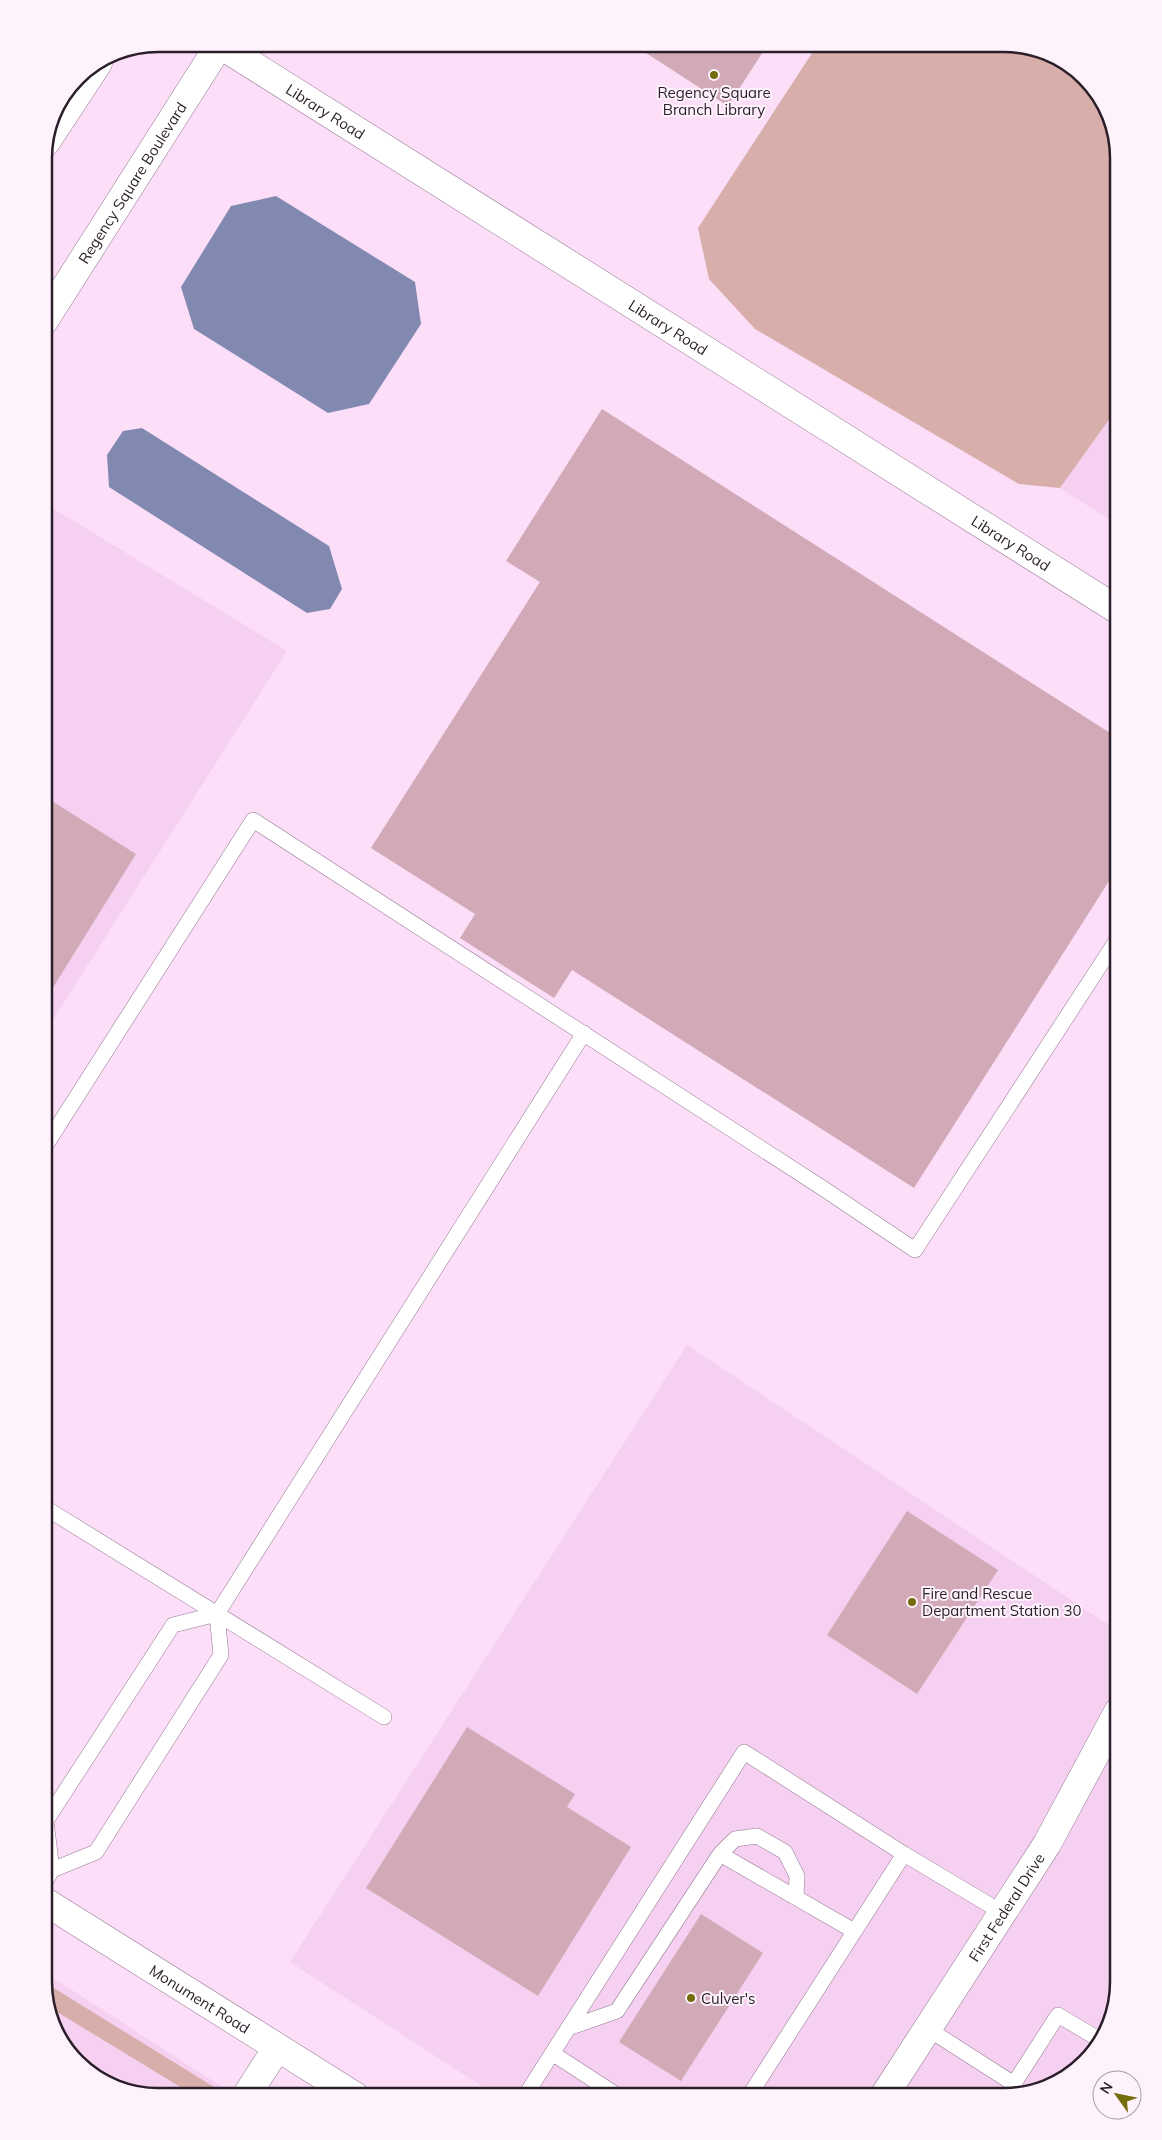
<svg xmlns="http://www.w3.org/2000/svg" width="1162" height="2140" font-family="Mulish,sans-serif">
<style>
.built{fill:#f5d0f1}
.green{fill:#d7aeaa}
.water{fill:#8189b0}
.building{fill:#d2aab7}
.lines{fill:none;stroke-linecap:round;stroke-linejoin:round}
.service-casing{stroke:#947992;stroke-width:16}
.minor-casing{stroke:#947992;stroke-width:29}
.secondary-casing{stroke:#947992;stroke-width:29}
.service{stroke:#fff;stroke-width:15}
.minor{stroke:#fff;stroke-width:28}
.secondary{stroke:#fff;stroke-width:28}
.poi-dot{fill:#746d0b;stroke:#fef2fd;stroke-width:2}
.labels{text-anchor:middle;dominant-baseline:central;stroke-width:4;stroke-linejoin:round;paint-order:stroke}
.poi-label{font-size:15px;fill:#2a1f29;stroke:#fef2fd;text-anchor:start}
.street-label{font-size:15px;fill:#2a1f29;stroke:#fef2fd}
.rim{fill:none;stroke:#2a1f29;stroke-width:2.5}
</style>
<rect width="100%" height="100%" fill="#fcdef9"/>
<path class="built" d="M1118 407V525L1060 488Z
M44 503 287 651 44 1034Z
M687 1345 1118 1631V1982L1099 2046 1048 2087 1004 2096H497L290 1962Z
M44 1972 236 2096H151L94 2077 53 2026 44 1982Z"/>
<path class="green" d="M818 44H1012L1068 63 1109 114 1118 158V407L1060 488 1019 484 755 329 709 279 698 228Z
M44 1982 214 2087 208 2096H184L187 2091 49 2007Z"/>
<path class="water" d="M276 196 415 282 421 324 369 404 328 413 194 329 181 287 231 206Z
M142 428 329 546 342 589 330 609 307 613 109 487 107 455 123 431Z"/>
<path class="building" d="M632 44H768L728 106Z
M602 409 1118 738V867L914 1188 572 970 554 998 460 938 475 914 371 848 540 582 506 561Z
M44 796 136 854 44 1002Z
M907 1511 998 1570 917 1694 827 1635Z
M467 1727 575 1794 567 1807 631 1847 538 1996 366 1888Z
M701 1914 763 1953 681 2081 619 2042Z"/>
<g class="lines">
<g class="service-casing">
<path id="service" d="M44 1148 253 820 824 1189 915 1250 1118 938
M44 1507 384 1717
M720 1854 735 1839 757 1836 785 1852 797 1876 796 1897
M904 1854 1003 1913
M52 1870 46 1821 173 1625 217 1614
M44 1884 52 1870 96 1852 221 1655 217 1614 584 1033
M568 2028 617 2011 720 1854 854 1931
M928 2029 1014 2084
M552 2053 618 2096
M525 2096 744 1752 904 1854 749 2096
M1006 2096 1058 2015 1100 2040"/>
</g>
<g class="minor-casing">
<g id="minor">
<path id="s1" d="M219 44 1118 610"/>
<path d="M46 142 98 63"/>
<path id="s2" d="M44 321 220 44"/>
<path d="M246 2096 277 2048"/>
<path id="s3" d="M884 2096 1047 1844 1118 1712"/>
</g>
</g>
<g class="secondary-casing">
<g id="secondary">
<path id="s4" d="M44 1901 355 2096"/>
</g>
</g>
<use href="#service" class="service"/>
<use href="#minor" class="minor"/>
<use href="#secondary" class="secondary"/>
</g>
<g class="poi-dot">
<circle cx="714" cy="75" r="5"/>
<circle cx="912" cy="1602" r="5"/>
<circle cx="691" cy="1998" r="5"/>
</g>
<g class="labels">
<g class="poi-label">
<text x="714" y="92" text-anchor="middle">Regency Square<tspan x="714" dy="17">Branch Library</tspan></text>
<text x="922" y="1593">Fire and Rescue<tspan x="922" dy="17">Department Station 30</tspan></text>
<text x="701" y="1998">Culver's</text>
</g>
<g class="street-label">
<text stroke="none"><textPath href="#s1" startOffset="126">Library Road</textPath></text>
<text stroke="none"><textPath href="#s2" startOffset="164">Regency Square Boulevard</textPath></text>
<text stroke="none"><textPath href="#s1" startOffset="531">Library Road</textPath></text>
<text stroke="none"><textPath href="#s1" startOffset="936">Library Road</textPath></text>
<text stroke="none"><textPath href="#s3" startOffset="225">First Federal Drive</textPath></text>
<text stroke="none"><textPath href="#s4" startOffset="184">Monument Road</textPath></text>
</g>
</g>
<path d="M0 0H1162V2140H0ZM158 52H1004A106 106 0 0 1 1110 158V1982A106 106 0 0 1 1004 2088H158A106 106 0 0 1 52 1982V158A106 106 0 0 1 158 52Z" fill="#fef2fd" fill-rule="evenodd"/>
<path class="rim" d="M158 52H1004A106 106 0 0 1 1110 158V1982A106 106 0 0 1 1004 2088H158A106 106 0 0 1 52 1982V158A106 106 0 0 1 158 52Z"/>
<g transform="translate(1117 2095) rotate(303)"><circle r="24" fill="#fef2fd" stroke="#a99ea8"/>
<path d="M0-4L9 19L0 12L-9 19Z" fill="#746d0b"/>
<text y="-8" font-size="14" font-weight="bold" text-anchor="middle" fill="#2a1f29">N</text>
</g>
</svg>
